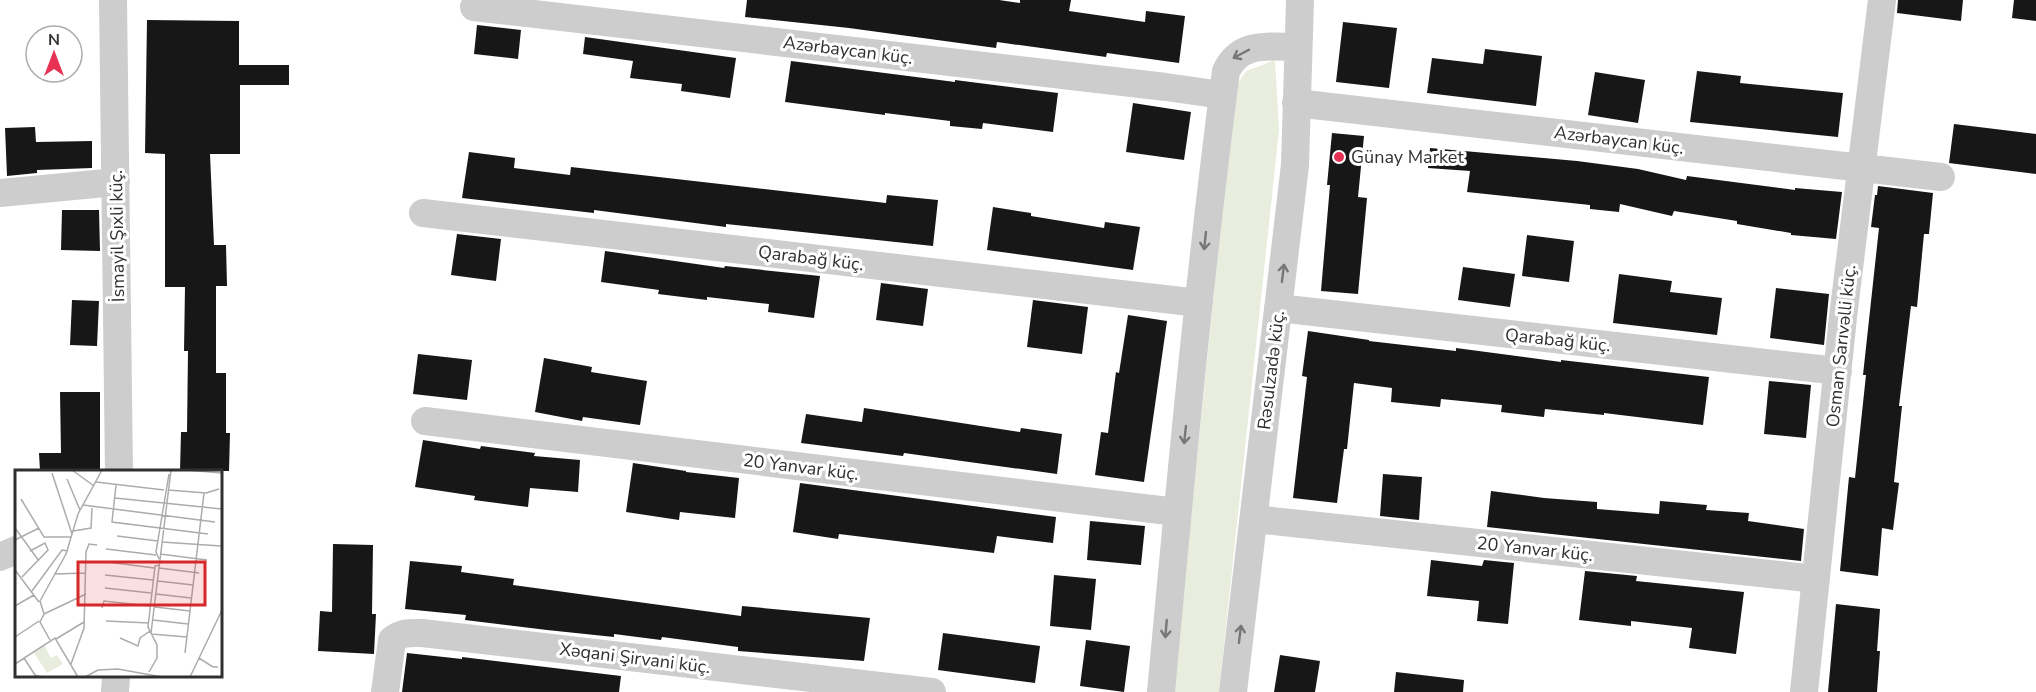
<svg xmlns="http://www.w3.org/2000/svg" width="2036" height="692" font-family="'Nunito Sans',sans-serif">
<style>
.green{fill:#e8edde}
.building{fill:#171717}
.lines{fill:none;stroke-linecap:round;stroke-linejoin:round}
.minor{stroke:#cdcdcd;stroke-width:28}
.oneway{stroke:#777}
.poi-dot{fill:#e73256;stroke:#fff;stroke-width:2}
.labels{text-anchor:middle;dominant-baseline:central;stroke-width:6;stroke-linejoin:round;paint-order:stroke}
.street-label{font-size:18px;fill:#303030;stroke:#fff}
.poi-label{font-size:18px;fill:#303030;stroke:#fff;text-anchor:start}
.inset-road{fill:none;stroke:#acacac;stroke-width:1.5}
.view{fill:#d62828;fill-opacity:0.15;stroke:#d62828;stroke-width:3}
.inset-edge{fill:none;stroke:#303030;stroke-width:3}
</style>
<rect width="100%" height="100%" fill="#fff"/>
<path class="green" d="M1275 60 1279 130 1219 692H1173L1235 88 1246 71Z"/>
<path class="building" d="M747 0H999L1020 3V0H1071L1069 11 1145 22 1146 11 1185 16 1179 63 1107 53 1106 57 997 42 996 48 849 28 745 17Z
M1898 0H1963L1961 21 1897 13Z
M2014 0H2036V21L2012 18Z
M147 20 239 21V65H289V85H240V154H210L214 245H226L227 286H216V373H226V433H230L229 471H180L181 432H187L188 351H184L185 287H165V154L145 153Z
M1343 22 1397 28 1389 88 1336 82Z
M477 25 521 30 518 59 474 54Z
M585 37 736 58 730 98 681 91 682 84 630 78 633 61 583 54Z
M1485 49 1542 56 1536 106 1427 93 1432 58 1483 64Z
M791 61 955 82V80L1058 93 1053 132 983 123 982 129 950 126V121L885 113V115L785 102Z
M1697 71 1741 76 1740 83 1843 93 1838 137 1690 122Z
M1595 72 1645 80 1638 123 1588 115Z
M1133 103 1191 112 1184 160 1126 152Z
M1954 124 2036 134V174L1949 163Z
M35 127 36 142 92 141V168L37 170V173L7 176 5 128Z
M1332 133 1364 136 1358 197 1367 198 1358 294 1321 291 1330 185H1327Z
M1430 148 1577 161 1638 169 1686 180 1687 176 1795 190V188L1842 192 1836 239 1791 235V233L1737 224V221L1674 211 1672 216 1620 204 1619 212 1590 209V205L1467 192 1470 171 1428 168Z
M469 152 515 158 514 168 570 175 571 167 886 203 887 195 938 200 933 246 774 229 726 224V227L594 210V213L462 198Z
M1878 186 1933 193 1929 234H1924L1917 307 1911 306 1899 406H1902L1894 482 1899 483 1893 530 1882 528 1878 576 1840 571 1849 477 1855 478 1866 375H1863L1879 228 1871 227 1875 195H1877Z
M993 207 1031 213V216L1104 228 1105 222 1140 227 1133 270 987 250Z
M62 210H99L100 251 61 250Z
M457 234 501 239 496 281 451 275Z
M1527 235 1574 241 1569 282 1522 276Z
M605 251 724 268 725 266 820 276 814 318 768 312 769 304 707 297V300L658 294 659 290 601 282Z
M1463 267 1515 274 1510 307 1458 300Z
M1619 274 1672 281 1670 292 1722 298 1717 335 1613 323Z
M881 283 928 289 923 326 876 320Z
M1776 288 1829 294 1824 345 1770 338Z
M72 300 99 301 97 346 70 345Z
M1033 300 1088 307 1082 354 1027 347Z
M1128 315 1167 321 1144 482 1095 475 1101 432 1108 433 1116 372 1119 373Z
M1308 331 1369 340V341L1456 351V348L1561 362V360L1709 377 1703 425 1604 413V415L1545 409 1544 417 1501 412 1502 405 1441 399 1440 407 1391 402 1392 388 1354 383 1347 449H1344L1337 503 1293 498 1307 377 1302 376Z
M418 354 472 360 467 400 413 394Z
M544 358 592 367 591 372 647 381 640 425 583 417 582 421 535 412Z
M1769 381 1811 385 1806 438 1764 434Z
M60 392H100V471H40L39 453H61Z
M864 408 1020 432 1021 428 1062 434 1057 474 904 453 903 456 801 443 806 414 862 422Z
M423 440 480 449 481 446 535 453 534 456 580 460 578 492 530 488 528 507 474 500 475 496 415 487Z
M633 463 686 471V472L739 478 735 518 680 512 679 520 626 512Z
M1383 474 1422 477 1419 520 1380 516Z
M800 483 1056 517 1053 543 997 536 994 553 839 534 838 539 793 532Z
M1491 491 1544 498 1597 502V509L1659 514 1660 501 1707 505 1706 510 1749 513 1748 521 1804 529 1801 561 1487 527Z
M1090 521 1145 526 1141 565 1087 560Z
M333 544 373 545 372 614H376L374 654 318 651 320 611 332 612Z
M1431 560 1482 566 1484 560 1514 563 1508 624 1477 621 1479 601 1427 596Z
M410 561 462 566 461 572 514 579 513 585 741 616 742 606 870 618 864 661 738 651V647L662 637 661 640 614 634V637L547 630 465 620 466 615 405 609Z
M1585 571 1637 576 1636 581 1744 592 1736 654 1689 648 1692 628 1631 621V626L1579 620Z
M1054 575 1096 579 1091 630 1050 626Z
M1836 604 1880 609 1877 651H1880L1877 692H1828Z
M943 633 1040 646 1035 683 938 670Z
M1086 640 1130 646 1124 692 1080 686Z
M407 653 462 659V657L621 676 619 692H402Z
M1280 655 1320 661 1315 692H1274Z
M1396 672 1464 680 1463 692H1394Z"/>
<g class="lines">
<path class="minor" d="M113 0 119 472
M474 7 1166 87 1222 95
M1296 103 1941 177
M0 193 116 182
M423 213 1199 303
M1278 308 1838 371
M425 421 1177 512
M1254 519 1816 579
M0 557 16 550
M115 692 116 676
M385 692 392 640C401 632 411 633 422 633L932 692
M1161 692C1180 485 1199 278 1226 71 1241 41 1267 47 1297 47
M1233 692 1295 165 1300 0
M1804 692 1843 317 1882 0"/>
</g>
<defs><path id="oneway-shaft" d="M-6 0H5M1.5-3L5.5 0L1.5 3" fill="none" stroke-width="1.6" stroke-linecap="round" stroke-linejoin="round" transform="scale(1.5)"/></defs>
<g class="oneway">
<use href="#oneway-shaft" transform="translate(1241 54) rotate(152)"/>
<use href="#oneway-shaft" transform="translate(1205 241) rotate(96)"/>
<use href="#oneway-shaft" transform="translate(1283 273) rotate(-83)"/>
<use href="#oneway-shaft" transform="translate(1185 435) rotate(96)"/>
<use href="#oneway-shaft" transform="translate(1166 629) rotate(95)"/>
<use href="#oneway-shaft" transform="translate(1240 634) rotate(-83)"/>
</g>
<circle class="poi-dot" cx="1339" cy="157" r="6"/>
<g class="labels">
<g class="street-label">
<text transform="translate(848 50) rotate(7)">Azərbaycan küç.</text>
<text transform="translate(1619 140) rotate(7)">Azərbaycan küç.</text>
<text transform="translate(117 236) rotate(-91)">İsmayil Şıxli küç.</text>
<text transform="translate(811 258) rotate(7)">Qarabağ küç.</text>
<text transform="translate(1558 340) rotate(6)">Qarabağ küç.</text>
<text transform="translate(1841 346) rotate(-84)">Osman Sarıvəlli küç.</text>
<text transform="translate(1271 370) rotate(-83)">Rəsulzadə küç.</text>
<text transform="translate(801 467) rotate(7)">20 Yanvar küç.</text>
<text transform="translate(1535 549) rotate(6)">20 Yanvar küç.</text>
<text transform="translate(635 658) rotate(7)">Xəqani Şirvani küç.</text>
</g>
<g class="poi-label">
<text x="1351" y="157">Günay Market</text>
</g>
</g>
<g transform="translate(15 470)">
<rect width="207" height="207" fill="#fff"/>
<path d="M29 175 36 188 42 185 48 194 32 203 19 183Z" fill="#e8edde"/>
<path class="inset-road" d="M57 0 79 16M171 0 207 3M37 3 57 64M52 9 65 40M81 12 149 20M101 15 97 52 193 64M153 20 191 23 204 19M100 28 207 39M6 29 29 67H56M68 35 200 52M0 58 24 91M58 61 76 58 77 38M102 66 143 71M0 70 24 58M147 72 206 76M91 79 141 85M145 84 192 90M144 89 141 82 154 4M93 92 139 98M144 98 184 103M0 100 24 132M39 104 71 103M90 105 138 110M7 107 33 80 30 73 15 81M143 111 178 115M90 118 136 123M17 121 47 80 53 81M141 124 176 128M0 136 19 125M140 137 175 141M87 138 89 131 135 136M29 144 71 124M138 150 173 154M91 151 134 153M136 163 156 0M136 164 172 167M0 167 24 151M105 168 123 176 125 168 135 161M41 169 69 152M35 170 25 152 29 144 25 131 51 84 63 44 87 0M170 183 189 23M9 188 20 205 26 207M184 188 198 197H203M0 194 40 168 63 207M56 194 69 158 71 82 74 74 82 75M134 202 142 188V175L133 157 140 96 144 95M70 207 83 200 103 199 147 207M175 207 207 140"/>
<path class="view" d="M63 92H190V135H63Z"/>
<rect width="207" height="207" class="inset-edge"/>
</g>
<g transform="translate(54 54)"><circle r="28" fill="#ffffff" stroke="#acacac" stroke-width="1.5"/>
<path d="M0-4.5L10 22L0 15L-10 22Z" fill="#e73256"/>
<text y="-9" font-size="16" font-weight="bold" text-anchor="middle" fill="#303030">N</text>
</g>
</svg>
